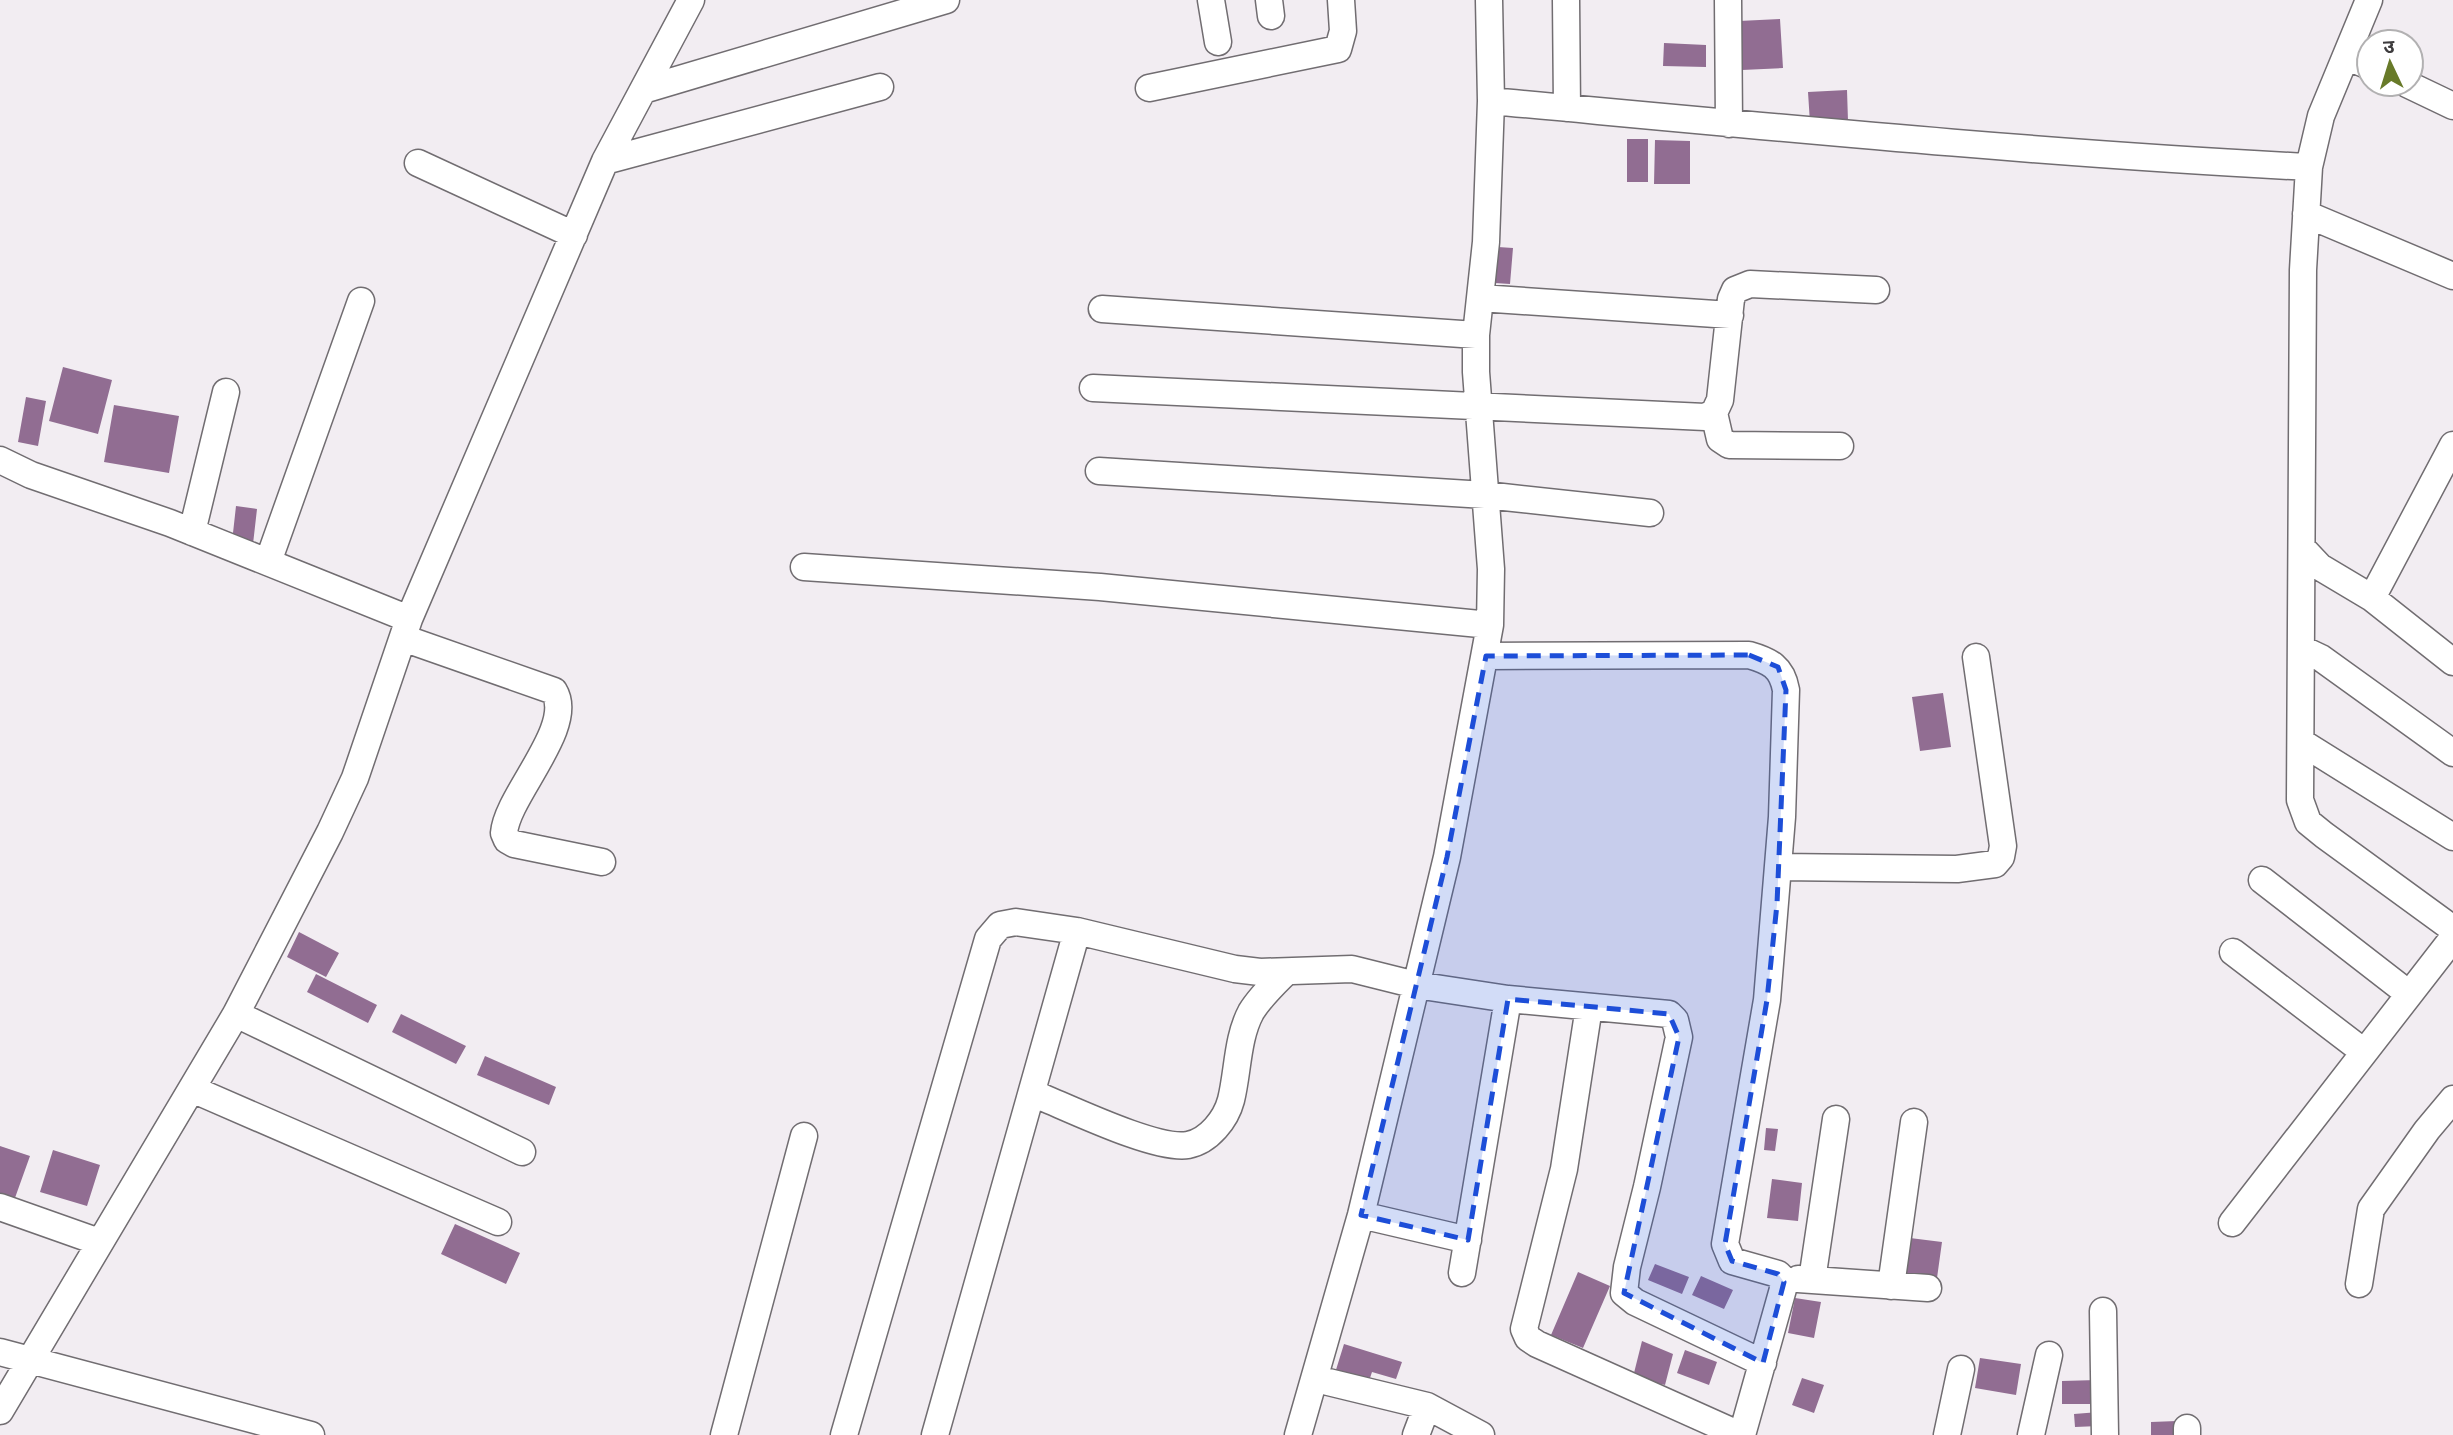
<svg xmlns="http://www.w3.org/2000/svg" width="2453" height="1435" font-family="Rubik,'Noto Sans Devanagari',sans-serif">
<style>
.building{fill:#916d92}
.lines{fill:none;stroke-linecap:round;stroke-linejoin:round}
.minor-casing{stroke:#716d71;stroke-width:29}
.minor{stroke:#fff;stroke-width:26}
.marked{fill:#1d4ed8;fill-opacity:0.2;stroke:#1d4ed8;stroke-width:5;stroke-dasharray:14 9;stroke-linejoin:round}
</style>
<rect width="100%" height="100%" fill="#f2edf2"/>
<path class="building" d="M1780 19 1783 68 1742 70 1739 21Z
M1664 43 1706 45V67L1663 66Z
M1847 90 1848 121 1810 123 1808 92Z
M1627 139H1648V182H1627Z
M1655 140 1690 141V184H1654Z
M1498 247 1513 248 1510 284 1495 283Z
M63 367 112 380 98 434 49 421Z
M26 397 46 401 38 446 18 442Z
M114 405 179 416 169 473 104 462Z
M236 506 257 509 253 544 232 542Z
M1943 693 1951 747 1920 751 1912 697Z
M299 932 339 953 326 977 287 957Z
M316 974 377 1005 368 1023 307 992Z
M401 1014 466 1046 456 1064 392 1032Z
M485 1056 556 1087 549 1105 477 1075Z
M1766 1128 1778 1129 1775 1151 1764 1150Z
M0 1146 30 1156 11 1209 0 1205Z
M53 1150 100 1165 87 1206 40 1192Z
M1772 1179 1802 1183 1798 1221 1767 1218Z
M455 1224 520 1253 506 1284 441 1254Z
M1910 1238 1942 1242 1937 1278 1905 1275Z
M1655 1264 1689 1277 1682 1294 1648 1280Z
M1578 1272 1610 1286 1583 1348 1551 1335Z
M1701 1276 1733 1290 1724 1309 1692 1295Z
M1795 1298 1821 1302 1814 1338 1788 1333Z
M1642 1341 1673 1354 1665 1385 1633 1377Z
M1344 1344 1402 1362 1396 1379 1372 1372 1368 1384 1335 1373Z
M1685 1350 1717 1362 1709 1385 1677 1373Z
M1980 1358 2021 1364 2016 1395 1975 1388Z
M1802 1378 1824 1385 1814 1413 1792 1405Z
M2097 1380 2098 1404H2062V1381Z
M2099 1412V1426L2075 1427 2074 1414Z
M2177 1421 2178 1435H2151V1422Z"/>
<g class="lines">
<g class="minor-casing">
<path id="minor" d="M1211 0 1218 42
M1269 0 1271 16
M1566 0 1567 108
M1728 0 1729 124
M2369 0 2321 116 2309 167 2303 270 2300 800 2308 822 2324 835 2453 929
M2346 56 2369 66
M2407 84 2453 106
M1149 88 1338 49 1343 31 1341 0
M643 90 946 0
M1491 101C1763 126 2035 153 2309 167
M605 161 880 87
M418 163 574 235
M2306 214 2453 276
M1480 298 1730 315
M1102 309 1476 335
M1093 388 1705 417 1714 413 1720 400 1731 299 1735 290 1750 284 1876 290
M1714 413 1720 439 1729 445 1840 446
M0 460 31 475 170 523 409 619
M1099 471 1485 495 1650 513
M192 532 226 392
M2303 549 2320 567 2372 598 2453 662
M268 562 361 301
M804 567 1100 587 1490 625
M2372 598 2453 445
M403 638 554 691C576 727 507 795 504 833L507 840 514 844 602 862
M2302 649 2321 658 2453 753
M1486 656 1749 655C1770 661 1782 667 1786 690L1782 817 1767 1000 1725 1244 1732 1261 1778 1274 1782 1278 1783 1289 1742 1435
M2301 742 2453 837
M1779 867 1957 869 1995 864 2001 857 2003 846 1976 657
M2262 880 2409 994
M2233 952 2364 1052
M1589 1007 1564 1169 1524 1329 1528 1338 1537 1344 1740 1435
M236 1014 522 1152
M192 1089 498 1222
M1032 1093C1065 1106 1156 1151 1188 1145 1209 1141 1226 1119 1231 1100 1238 1072 1237 1038 1251 1012 1260 997 1274 984 1286 972
M0 1207 99 1242
M1361 1215 1468 1240
M2232 1223 2453 938
M1462 1273 1508 999
M1798 1279 1928 1288
M1812 1280 1836 1119
M2359 1284 2371 1209 2427 1130 2453 1099
M1891 1286 1914 1122
M2103 1311 2105 1435
M0 1352 311 1435
M1316 1379 1427 1406 1481 1435
M0 1411 236 1014 330 832 355 778 409 619 605 161 691 0
M2187 1428V1435
M724 1435 804 1136
M844 1435 988 939 1000 925 1016 922 1077 931 1235 969 1260 972 1352 969 1416 985 1508 999 1669 1014 1675 1020 1679 1037 1647 1187 1627 1267 1624 1293 1635 1302 1763 1363
M935 1435 1077 931
M1298 1435 1361 1215 1447 857 1490 625 1491 569 1476 372V335L1486 242 1491 101 1489 0
M1416 1435 1427 1406
M1947 1435 1961 1369
M2031 1435 2049 1355"/>
</g>
<use href="#minor" class="minor"/>
</g>
<path class="marked" d="M1749 655 1778 667 1786 690 1777 904 1767 1000 1725 1244 1732 1261 1778 1274 1784 1282 1763 1363 1624 1293 1679 1037 1669 1014 1508 999 1468 1240 1361 1215 1447 857 1486 656Z"/>
<g transform="translate(2390 63) rotate(356)"><circle r="33" fill="#ffffff" stroke="#b2b1b2" stroke-width="2"/>
<path d="M0-5L12 26L0 18L-12 26Z" fill="#687a29"/>
<text y="-10" font-size="19" font-weight="bold" text-anchor="middle" fill="#3e3c3e">उ</text>
</g>
</svg>
